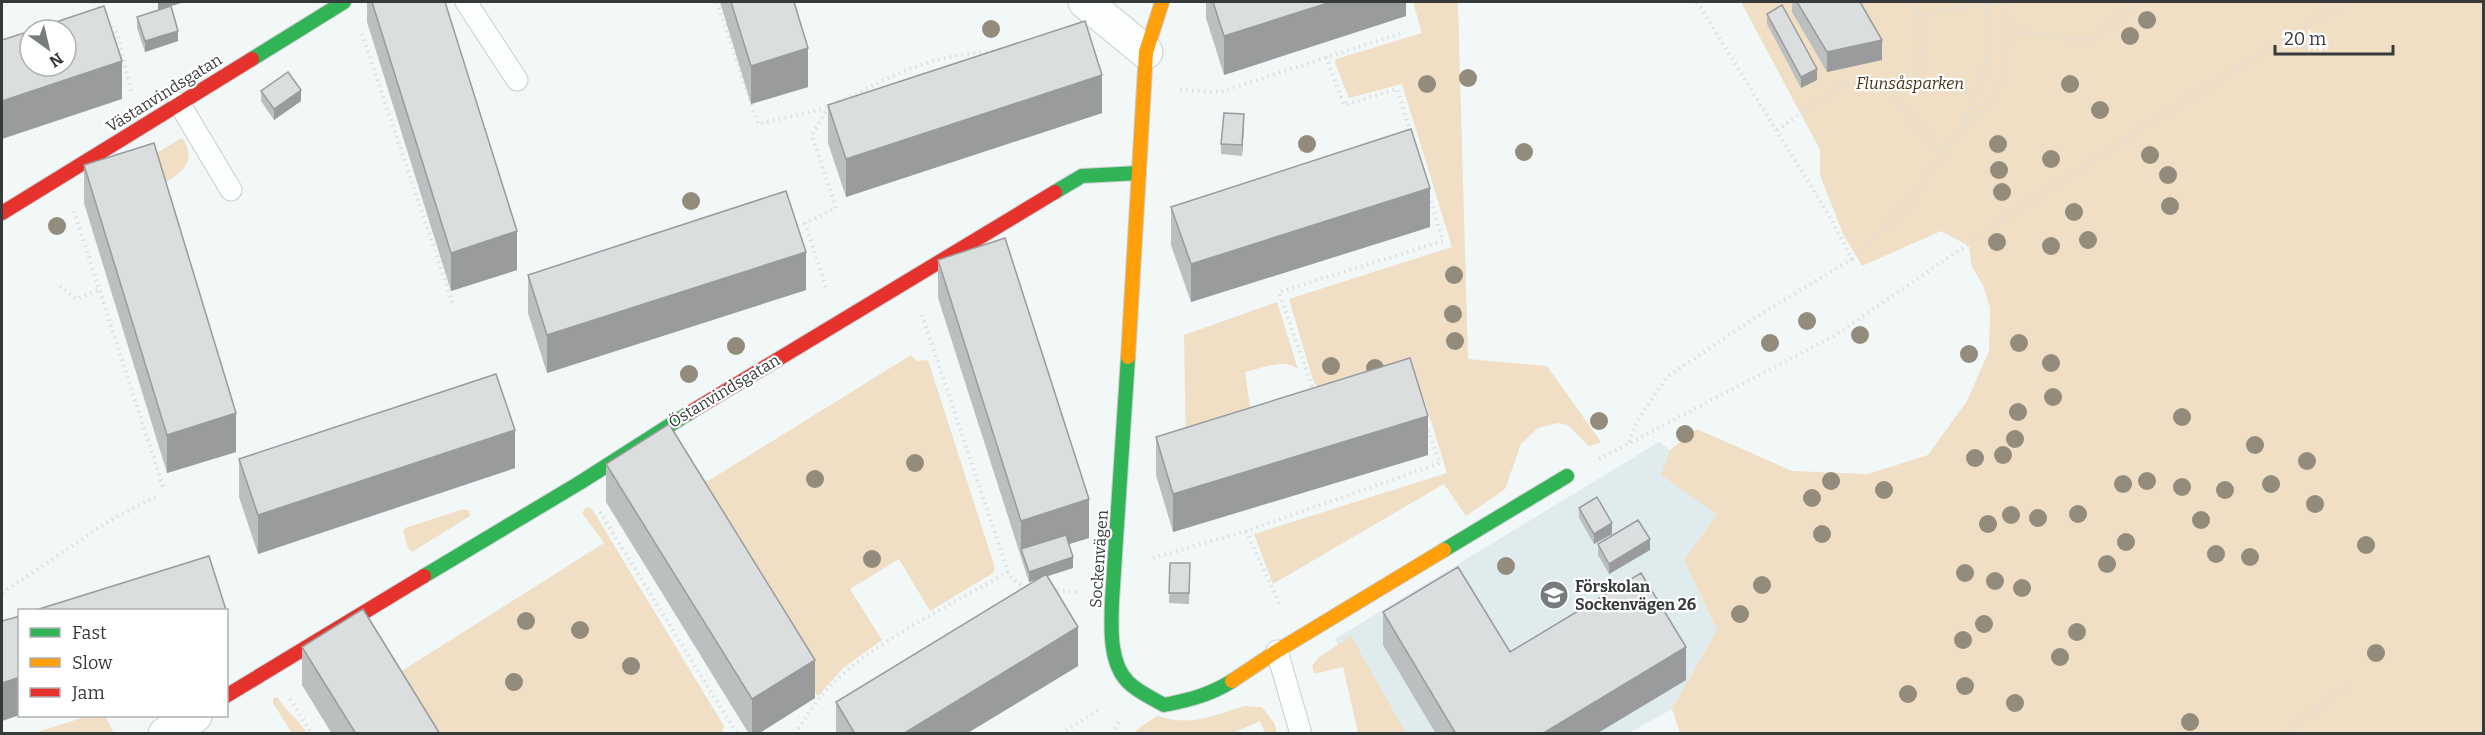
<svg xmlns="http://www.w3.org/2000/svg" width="2485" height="735" font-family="Bitter,serif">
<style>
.built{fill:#e0ebee}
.green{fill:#f0dfc4}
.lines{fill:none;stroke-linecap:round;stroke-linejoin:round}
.lane-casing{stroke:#cacecf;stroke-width:23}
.street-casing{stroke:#cacecf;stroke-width:35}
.fast-casing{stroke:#cacecf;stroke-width:16}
.slow-casing{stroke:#cacecf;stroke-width:16}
.jam-casing{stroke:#cacecf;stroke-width:16}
.path{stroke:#dedfdf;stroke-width:4;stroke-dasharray:1.5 4.5;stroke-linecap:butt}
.lane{stroke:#fdfefe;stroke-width:21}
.street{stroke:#fdfefe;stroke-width:33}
.fast{stroke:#30b455;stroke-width:14}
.slow{stroke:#ff9f0a;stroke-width:14}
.jam{stroke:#e5322d;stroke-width:14}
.tree{fill:#938b7b}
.wall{fill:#bcbfc0}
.shaded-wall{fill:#999b9c}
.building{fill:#dbdedf;stroke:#999b9c;stroke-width:1.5}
.labels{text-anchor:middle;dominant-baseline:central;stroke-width:4.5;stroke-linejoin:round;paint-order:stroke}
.park-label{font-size:16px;font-style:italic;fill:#463314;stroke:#fff}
.street-label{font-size:16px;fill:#373a3b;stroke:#fff}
.poi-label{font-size:16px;font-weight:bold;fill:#373a3b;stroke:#fff;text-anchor:start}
</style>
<rect width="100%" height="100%" fill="#f2f7f8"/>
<path class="built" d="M1659 442 1670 450 1662 475 1717 514 1684 560 1717 630 1672 709 1629 733H1389L1335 639Z"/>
<path class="green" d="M1413 2H1458L1468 359 1547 366 1601 442 1589 446 1568 425 1558 423 1538 428 1521 444 1505 489 1466 516 1444 484 1273 584 1254 534 1447 473 1424 398 1417 387 1320 391 1313 380 1289 299 1452 247 1402 84 1349 98 1335 63 1336 59 1422 33Z
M1741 2H2483V733H1680L1672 709 1717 630 1684 560 1717 514 1661 475 1670 450 1697 429 1792 471 1868 474 1928 455 1967 401 1989 351 1990 308 1983 285 1972 267 1969 246 1941 231 1862 266 1843 234 1820 175V150Z
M182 138C200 162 177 177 158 186L141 162Z
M1277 302 1298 369C1284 358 1262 368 1245 372L1251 413 1186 452 1184 335Z
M911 355 917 361 928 360 995 568 993 573 930 611 899 559 850 589 882 640 843 668 818 696 684 478 690 474 708 481Z
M586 507 591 508 595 514 724 726 722 734 419 733 386 681 604 543 582 513Z
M464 509 469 511 470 516 412 552 408 548 403 531 405 528Z
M1351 636 1406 733H1358L1343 667 1318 673H1314L1312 666 1318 658Z
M277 697C286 711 298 719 307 733H292L273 703V698Z
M1244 706 1262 707 1274 723 1277 733H1265L1260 721 1233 733 1134 734 1140 727 1157 716C1192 727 1211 716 1244 706Z
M88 716H105L114 733H34Z"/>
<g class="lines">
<g class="lane-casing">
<path id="lane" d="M466 2 517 80
M179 103 231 190
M1277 651 1301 734"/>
</g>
<g class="street-casing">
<path id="street" d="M1085 2 1146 52
M165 734 195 716"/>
</g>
<g class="fast-casing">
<path id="fast" d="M252 59 344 2
M1055 192 1082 176 1139 173
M1128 357 1112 601C1111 627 1109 663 1128 682 1138 692 1152 698 1164 705 1189 700 1210 695 1232 681
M1444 550 1567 476
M424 576 581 482 689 413"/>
</g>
<g class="slow-casing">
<path id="slow" d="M1128 357 1146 52 1162 2
M1232 681 1277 651 1444 550"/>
</g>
<g class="jam-casing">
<path id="jam" d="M2 213 252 59
M689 413 1055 192
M226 696 424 576"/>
</g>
<path class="path" d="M94 2 101 11
M717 2 758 124 827 108
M1914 2C1923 27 1925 51 1916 77L1975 96
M1919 15 1993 2
M108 22 117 33 131 91
M2008 31 2089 41 2141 2
M362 34 453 304
M1326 57 1344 105 1397 89 1411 133
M1180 90 1220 92 1405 32
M839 102C895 75 931 53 996 52
M1963 125 1987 64 1990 36 1987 2
M1777 130 1838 87 1876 77 1943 156
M74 211 164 490
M1852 259 1910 203 1963 125 1982 112 1994 98 2002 80 2005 61 2008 31 2003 2
M60 286 76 299 99 290
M826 287 805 223 836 208 812 135 828 108 833 105
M922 315 1008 572C1013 580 1019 586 1029 587
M1314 392 1279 292 1443 241 1429 195
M1629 442 1637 421 1667 377 1756 317 1852 259 1830 217 1697 2
M1599 459 1834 336 2044 192 2241 65 2346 2
M600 512 737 734
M1246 531 1281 607
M1153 558 1246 531 1440 463 1426 424
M1051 590 1077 592
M2 593 109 521 159 495
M290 699 312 734
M795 734C804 721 812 708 821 696 862 647 952 604 1008 572
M1061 734 1101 708
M1112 734 1119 721
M2285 734 2295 723 2351 685"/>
<use href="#lane" class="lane"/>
<use href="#street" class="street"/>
<use href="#fast" class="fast"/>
<use href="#slow" class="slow"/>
<use href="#jam" class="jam"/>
</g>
<g class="tree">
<circle cx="2147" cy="20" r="9"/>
<circle cx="991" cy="29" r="9"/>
<circle cx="2130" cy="36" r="9"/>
<circle cx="1468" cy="78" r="9"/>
<circle cx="1427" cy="84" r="9"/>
<circle cx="2070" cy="84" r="9"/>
<circle cx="2100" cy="110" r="9"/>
<circle cx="1307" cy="144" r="9"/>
<circle cx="1998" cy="144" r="9"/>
<circle cx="1524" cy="152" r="9"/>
<circle cx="2150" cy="155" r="9"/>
<circle cx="2051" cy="159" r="9"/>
<circle cx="1999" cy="170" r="9"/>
<circle cx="2168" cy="175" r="9"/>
<circle cx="2002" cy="192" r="9"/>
<circle cx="691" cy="201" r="9"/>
<circle cx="2170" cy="206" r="9"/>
<circle cx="2074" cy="212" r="9"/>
<circle cx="57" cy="226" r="9"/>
<circle cx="2088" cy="240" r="9"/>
<circle cx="1997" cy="242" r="9"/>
<circle cx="2051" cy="246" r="9"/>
<circle cx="1454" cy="275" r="9"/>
<circle cx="1453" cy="314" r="9"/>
<circle cx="1807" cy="321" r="9"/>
<circle cx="1860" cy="335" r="9"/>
<circle cx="1455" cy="341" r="9"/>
<circle cx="1770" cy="343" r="9"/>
<circle cx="2019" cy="343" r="9"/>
<circle cx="736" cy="346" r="9"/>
<circle cx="1969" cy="354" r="9"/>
<circle cx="2051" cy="363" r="9"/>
<circle cx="1331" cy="366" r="9"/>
<circle cx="1375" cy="368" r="9"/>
<circle cx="689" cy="374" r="9"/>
<circle cx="2053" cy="397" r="9"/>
<circle cx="2018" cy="412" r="9"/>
<circle cx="2182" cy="417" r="9"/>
<circle cx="1599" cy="421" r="9"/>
<circle cx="1685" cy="434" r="9"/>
<circle cx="2015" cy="439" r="9"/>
<circle cx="2255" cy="445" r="9"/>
<circle cx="2003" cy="455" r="9"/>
<circle cx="1975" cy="458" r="9"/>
<circle cx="2307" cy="461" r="9"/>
<circle cx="915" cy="463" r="9"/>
<circle cx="815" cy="479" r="9"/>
<circle cx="1831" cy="481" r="9"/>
<circle cx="2147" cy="481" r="9"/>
<circle cx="2123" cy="484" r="9"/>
<circle cx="2271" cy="484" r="9"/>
<circle cx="2182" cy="487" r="9"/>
<circle cx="1884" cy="490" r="9"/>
<circle cx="2225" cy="490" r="9"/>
<circle cx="1812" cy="498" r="9"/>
<circle cx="2315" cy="504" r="9"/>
<circle cx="2078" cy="514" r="9"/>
<circle cx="2011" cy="515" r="9"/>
<circle cx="2038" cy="518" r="9"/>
<circle cx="2201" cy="520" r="9"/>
<circle cx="1988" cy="524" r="9"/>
<circle cx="1822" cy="534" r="9"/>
<circle cx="2126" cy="542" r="9"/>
<circle cx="2366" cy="545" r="9"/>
<circle cx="2216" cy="554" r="9"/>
<circle cx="2250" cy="557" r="9"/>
<circle cx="872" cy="559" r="9"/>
<circle cx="2107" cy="564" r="9"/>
<circle cx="1506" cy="566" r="9"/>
<circle cx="1965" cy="573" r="9"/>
<circle cx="1995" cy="581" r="9"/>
<circle cx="1762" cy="585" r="9"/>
<circle cx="2022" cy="588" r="9"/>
<circle cx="1740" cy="614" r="9"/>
<circle cx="526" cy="621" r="9"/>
<circle cx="1984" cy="624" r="9"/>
<circle cx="580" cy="630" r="9"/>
<circle cx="2077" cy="632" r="9"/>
<circle cx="1963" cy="640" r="9"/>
<circle cx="2376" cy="653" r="9"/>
<circle cx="2060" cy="657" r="9"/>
<circle cx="631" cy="666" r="9"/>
<circle cx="514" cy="682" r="9"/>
<circle cx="1965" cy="686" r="9"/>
<circle cx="1908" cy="694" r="9"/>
<circle cx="2015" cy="703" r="9"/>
<circle cx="2190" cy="722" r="9"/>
</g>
<path class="wall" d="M367 2H445L517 270 451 291 367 22Z
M720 2H794L808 87 751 104Z
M1206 2H1406V16L1224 75 1206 18Z
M1792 2H1860L1882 60 1827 72 1792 12Z
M1767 14 1817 80 1801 88 1767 24Z
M137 17 178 41 145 52 137 28Z
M261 91 301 101 274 120 261 101Z
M828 105 1102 113 846 197 828 143Z
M1244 125 1242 156 1221 154V144Z
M84 165 236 452 167 473 84 203Z
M1171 207 1430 227 1191 302 1171 245Z
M938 260 1089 538 1068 544 1073 568 1047 576 1078 666 966 734H836V702L1038 579 1029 582 938 298Z
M528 275 806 290 547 373 528 313Z
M1156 437 1428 455 1173 532 1156 475Z
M239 459 515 468 258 554 239 497Z
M606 464 815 698 758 734H749L606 502Z
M1579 508 1612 534 1594 544 1579 518Z
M1598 544 1650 550 1609 574 1598 555Z
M1170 563H1190L1189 604 1169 603Z
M1383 612 1510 652 1686 680 1596 734H1436L1383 645Z
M302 647 440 734H332L302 685Z"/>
<path class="shaded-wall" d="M158 2H185L158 10Z
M1331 2H1406V16L1224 75V36Z
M178 31V41L145 52V41Z
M1882 40V60L1827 72V52Z
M808 48V87L751 104V66Z
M122 61V99L2 139V101Z
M1817 69V80L1801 88V77Z
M1102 75V113L846 197V159Z
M301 90V101L274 120V109Z
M1244 114V125L1242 156V145Z
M1430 188V227L1191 302V264Z
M517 231V270L451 291V253Z
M806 252V290L547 373V335Z
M236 413V452L167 473V435Z
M1428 416V455L1173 532V494Z
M515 430V468L258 554V515Z
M1089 499V538L1024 558 1021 549V521Z
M1612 523V534L1594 544V534Z
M1650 539V550L1609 574V564Z
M1073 557V568L1029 582V572Z
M1078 627V666L966 734H903Z
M1686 647V680L1596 734H1542Z
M815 660V698L758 734H752V699Z
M20 677V715L2 721V683Z"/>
<path class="building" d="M372 2H445L517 231 451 253Z
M731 2H794L808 48 751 66Z
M1213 2H1331L1224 36Z
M1797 2H1860L1882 40 1827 52Z
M1782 5 1817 69 1801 77 1767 14Z
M104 6 122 61 2 101V40L30 31V66H66V30H32Z
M171 6 178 31 145 41 137 17Z
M1085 21 1102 75 846 159 828 105Z
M288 72 301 90 274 109 261 91Z
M1224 113 1244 114 1242 145 1221 144Z
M1411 129 1430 188 1191 264 1171 207Z
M154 143 236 413 167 435 84 165Z
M786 191 806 252 547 335 528 275Z
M1005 238 1089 499 1021 521 938 260Z
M1410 358 1428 416 1173 494 1156 437Z
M496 374 515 430 258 515 239 459Z
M669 424 815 660 752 699 606 464Z
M1597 497 1612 523 1594 534 1579 508Z
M1638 520 1650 539 1609 564 1598 544Z
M1066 535 1073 557 1029 572 1021 549Z
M209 556 226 610H36Z
M1170 563H1190L1189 593H1169Z
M1458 567 1510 652 1641 573 1686 647 1542 734H1456L1383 612Z
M1046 574 1078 627 903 734H855L836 702Z
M363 609 440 734H356L302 647Z
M20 616V677L2 683V621Z"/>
<defs>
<g id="school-disc" transform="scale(1.5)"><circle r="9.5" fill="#787c7d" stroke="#fff"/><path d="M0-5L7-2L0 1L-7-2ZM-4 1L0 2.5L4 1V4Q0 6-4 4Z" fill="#fff"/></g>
</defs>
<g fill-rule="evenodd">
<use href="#school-disc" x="1554" y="595"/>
</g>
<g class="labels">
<g class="park-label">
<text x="1910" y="83">Flunsåsparken</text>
</g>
<g class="street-label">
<text transform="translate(164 93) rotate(-32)">Västanvindsgatan</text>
<text transform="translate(724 391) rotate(-31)">Östanvindsgatan</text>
<text transform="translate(1099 559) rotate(-86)">Sockenvägen</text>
</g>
<g class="poi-label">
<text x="1575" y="586">Förskolan<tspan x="1575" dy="18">Sockenvägen 26</tspan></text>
</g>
</g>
<rect width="2485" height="735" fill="none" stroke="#373a3b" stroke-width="6"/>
<rect x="18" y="609" width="210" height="108" fill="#ffffff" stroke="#afb0b1" stroke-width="1.5"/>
<rect x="30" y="628" width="30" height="9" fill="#30b455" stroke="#afb0b1" stroke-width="1.5"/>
<text x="72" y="639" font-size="18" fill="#373a3b">Fast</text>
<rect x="30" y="658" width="30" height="9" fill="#ff9f0a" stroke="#afb0b1" stroke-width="1.5"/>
<text x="72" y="669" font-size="18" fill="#373a3b">Slow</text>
<rect x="30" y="688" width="30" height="9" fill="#e5322d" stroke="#afb0b1" stroke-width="1.5"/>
<text x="72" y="699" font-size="18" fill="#373a3b">Jam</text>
<g transform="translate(48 48) rotate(146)"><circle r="28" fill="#ffffff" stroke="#afb0b1" stroke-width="1.5"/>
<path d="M0-4.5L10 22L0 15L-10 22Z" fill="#787c7d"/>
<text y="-9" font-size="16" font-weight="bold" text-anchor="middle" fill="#373a3b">N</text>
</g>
<path d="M2275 45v9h118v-9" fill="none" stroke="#373a3b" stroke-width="3"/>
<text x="2284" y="45" font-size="18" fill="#373a3b" stroke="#ffffff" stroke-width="4.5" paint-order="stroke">20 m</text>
</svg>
